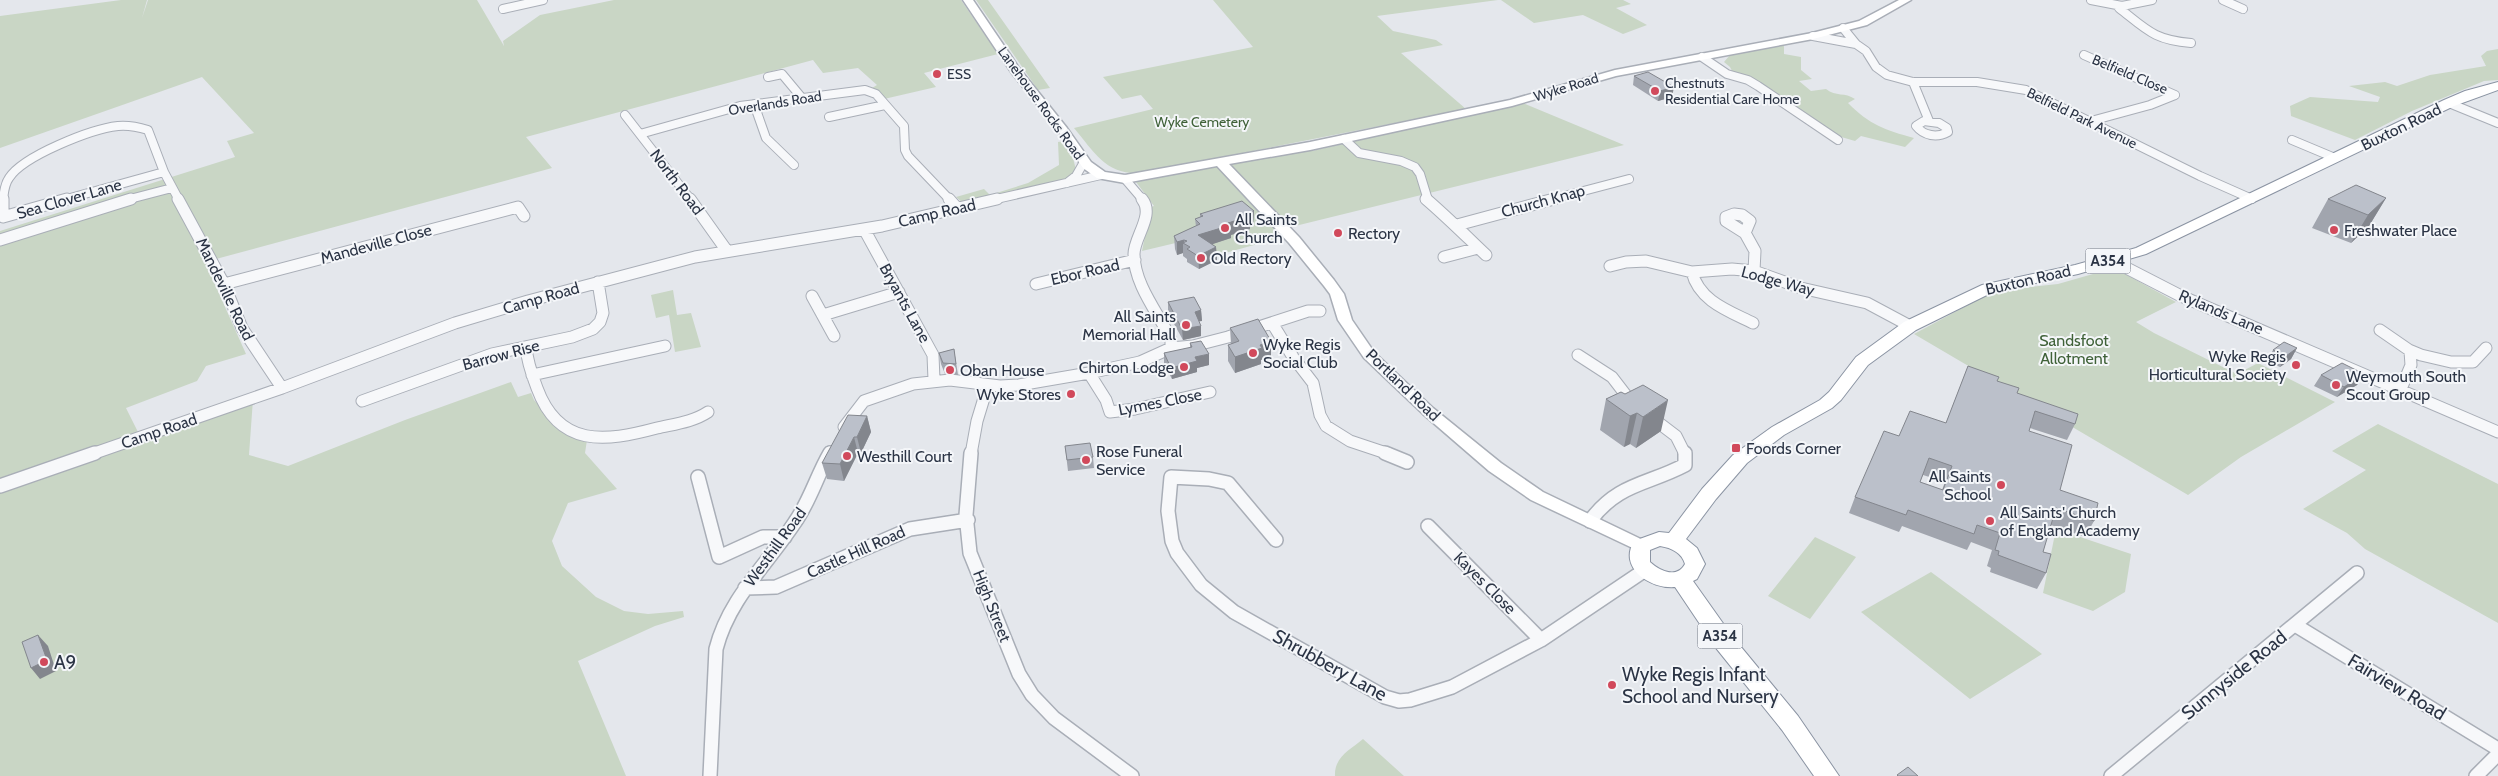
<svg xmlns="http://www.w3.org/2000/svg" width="2498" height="776" font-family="Cabin,sans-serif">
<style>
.green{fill:#c9d6c5}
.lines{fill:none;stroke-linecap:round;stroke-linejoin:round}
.minor-far2-casing{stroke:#a9aeb7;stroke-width:10}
.minor-far1-casing{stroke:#a9aeb7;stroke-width:13}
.minor-casing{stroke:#a9aeb7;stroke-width:16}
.secondary-casing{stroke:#a9aeb7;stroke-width:3}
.trunk-casing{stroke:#8b94a3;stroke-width:2}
.minor-far2{stroke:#f7f8fa;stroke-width:8}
.minor-far1{stroke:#f7f8fa;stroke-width:11}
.minor{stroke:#f7f8fa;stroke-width:13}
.secondary{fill:#fff;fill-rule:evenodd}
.trunk{fill:#fff;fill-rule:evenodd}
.wall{fill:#a1a5ae;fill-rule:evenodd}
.shaded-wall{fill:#83868d}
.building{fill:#bbc0ca;stroke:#83868d;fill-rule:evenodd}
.poi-dot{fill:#d1495b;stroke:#f4f6f9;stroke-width:2}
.labels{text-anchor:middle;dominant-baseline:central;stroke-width:4;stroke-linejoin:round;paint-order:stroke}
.far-poi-label{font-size:14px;fill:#2b3445;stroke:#f4f6f9;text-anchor:start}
.far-street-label{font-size:14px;fill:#2b3445;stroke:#f4f6f9}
.far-park-label{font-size:14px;fill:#3f6138;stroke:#f4f6f9}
.shield{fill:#f4f6f9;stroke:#676e7b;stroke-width:1}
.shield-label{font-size:15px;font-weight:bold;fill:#2b3445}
.street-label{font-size:16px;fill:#2b3445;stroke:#f4f6f9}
.poi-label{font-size:16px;fill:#2b3445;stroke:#f4f6f9;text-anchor:start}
.park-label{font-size:16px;fill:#3f6138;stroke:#f4f6f9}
.near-poi-label{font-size:19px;fill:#2b3445;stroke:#f4f6f9;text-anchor:start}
.near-street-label{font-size:19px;fill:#2b3445;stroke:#f4f6f9}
</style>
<rect width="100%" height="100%" fill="#e4e7ec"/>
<path class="green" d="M121 0H147L142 18 148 0H477L504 46 503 41 540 15 614 0H961L998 54 924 73 936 87 884 99 872 88 877 85 858 68 823 73 813 60 526 137 552 168 205 262 246 354 206 366 197 381 126 408 139 434 253 399 249 455 288 466 405 420 511 382 518 397 531 393 534 400 565 434 587 440 585 453 617 489 568 503 552 541 562 566 596 597 624 611 648 614 683 611 684 617 655 626 578 661 626 776H0V231L235 157 227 141 254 133 202 77 0 148V16Z
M976 0H988L1050 88 1038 90Z
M1213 0H1498L1377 16 1393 31 1436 40 1443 45 1401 53 1466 109 1141 173C1106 175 1095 153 1074 128L1153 109 1141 95 1122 99 1103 77 1253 47Z
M1501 0H1623L1631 4 1616 8 1647 25 1623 34 1583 15 1534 23Z
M1776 46H1784V54L1801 57V70L1812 79 1799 81 1811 91 1826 89C1836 97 1845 92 1855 99L1848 103C1870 125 1885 130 1914 138L1905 147 1861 136 1855 141 1831 134 1734 75 1730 67 1724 62 1730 55Z
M2498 49V80L2484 81 2412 111 2355 140 2291 116 2290 106 2310 97 2378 102 2380 97 2349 86 2385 82 2397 86 2430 75 2486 66 2481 56 2487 51Z
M1523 103 1624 145 1287 228 1286 236 1211 257 1184 241 1142 251 1151 207 1154 206 1136 182 1310 149 1312 151Z
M1064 141 1073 158 1076 170 1067 180 963 203 956 197 984 189 990 195 1028 183 1059 165 1058 142Z
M2114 268 2176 302 2136 322 2154 333 2237 374 2258 363 2335 402 2241 457 2188 495 1914 334 1994 291 2058 284Z
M673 290 677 315 691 313 701 347 675 352 669 315 656 318 651 295Z
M2378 424 2498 484V623L2365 549 2347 533 2303 509 2366 470 2332 451Z
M2056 529 2131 554 2125 592 2093 611 2043 593Z
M1815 537 1856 557 1810 619 1768 596Z
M1931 572 2042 654 1970 699 1861 612Z
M1363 739 1404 776H1335C1334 757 1350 750 1363 739Z"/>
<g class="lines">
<g class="minor-far2-casing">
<path id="minor-far2" d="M2091 0 2122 6 2152 0
M2223 0 2243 9
M2119 8C2147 30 2154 40 2191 43
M503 9 543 0
M1843 28 1856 44 1866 51 1876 67 1887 75 1913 82H1977L2026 90 2200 176 2252 199
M1813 36 1856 44
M2084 55 2175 95
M1702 57 1727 74 1748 80 1758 86 1838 140
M768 77 782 74 802 98
M1913 82 1929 121
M2449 103 2498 123
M754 104 766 138 794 165
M625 115 691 200
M829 117 885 105
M1924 121 1939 123 1947 128 1948 132C1937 138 1924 136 1916 126Z
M2091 121 2150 105 2175 95
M640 134 740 106 865 90 876 94 904 126 905 150 908 156 950 200
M1344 139 1359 153 1401 161 1415 167 1420 174 1428 200
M2292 140 2335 158
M164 172 179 200
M1125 179 1143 200
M1067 183 1076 176 1084 162
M3 200C4 193 4 185 9 178 23 156 91 129 118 126 128 125 138 127 148 130L164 172
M63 200 164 172
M126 200 172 188
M992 200 1101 175
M1549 200 1629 179"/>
</g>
<g class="minor-far1-casing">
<path id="minor-far1" d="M3 199V217L67 199
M178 199 224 284 242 328 282 388
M690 199 727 251
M949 199 957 208
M1142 199C1155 215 1134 237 1134 254 1134 284 1158 313 1171 339V348
M1426 199C1447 217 1466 236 1486 255
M1734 214 1742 215 1750 221 1745 233 1726 221V217Z
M1457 225 1554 199
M864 229 933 355 934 380
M1745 233 1755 251 1754 271
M0 240 131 199
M1444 257 1478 248
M2111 260 2181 296 2498 432
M1610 266 1626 262 1646 261 1692 272 1732 269 1754 271 1801 288 1867 303 1910 326
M1692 272C1699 301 1729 311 1753 323
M224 284 518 207 524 216
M1036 284 1135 260
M812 296 834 336
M823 315 899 292
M1272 323 1293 357 1313 383 1320 415 1326 426 1350 441 1389 454
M2380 330 2409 350 2421 355 2451 362H2473L2486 348
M526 347C527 361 532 375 537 388 559 448 605 442 657 428 674 424 693 422 708 412
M1578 355 1612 377 1632 403
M1089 373 1106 400 1110 412 1135 409 1210 392
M532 375 665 346
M2401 389 2411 365 2410 351
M362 401 492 354 572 337 593 329 600 322 603 313 598 282
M1651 417 1676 436 1685 454
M844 427 864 401 913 384 950 380 1000 386 1019 385 1089 373 1140 362 1171 348 1193 346 1228 337 1308 311H1320
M92 454 282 388 455 323 528 301 695 257 882 226 997 199
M829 454 830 452
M971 454 977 421 988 385"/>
</g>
<g class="minor-casing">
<path id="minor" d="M971 453 966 515 970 553 1019 674 1032 695 1054 718 1132 776
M1385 453 1407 462
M698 477 719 557 763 537H785
M0 486 95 453
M1590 521C1618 483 1647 485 1685 465V453
M1428 526 1541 640
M1276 540 1228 483 1209 479 1171 477 1168 511 1172 541 1177 553 1201 585 1234 612 1385 697 1399 701 1410 700 1452 687 1541 640 1645 570
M745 588 776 587 910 529 968 520
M2295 625 2498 749
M710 776 716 649C729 598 767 565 795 522 810 501 817 475 830 453
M2111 776 2357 573
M2476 776 2498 754"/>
</g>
<g class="secondary-casing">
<path id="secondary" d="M963 0H973L1019 68 1067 128 1091 162 1105 172 1125 175 1310 142 1510 100 1615 70 1812 33 1859 21 1899 0H1911L1867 25 1813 39 1616 76 1512 106 1310 150 1229 164 1299 237 1334 280 1344 294 1352 320 1374 352 1433 408 1501 463 1543 492 1647 542 1650 546 1647 550 1641 552 1531 500 1489 471 1423 414 1364 358 1338 320 1330 294 1324 286 1289 243 1217 166 1125 183 1097 178 1083 168 1059 132 1011 72Z"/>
</g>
<g class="trunk-casing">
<path id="trunk" d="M2498 82V90L2454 106 2146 254 2078 274 1993 292 1916 330 1868 365 1841 400 1832 408 1784 435 1747 463 1716 499 1686 539 1697 548 1705 564 1697 579 1693 581 1732 636 1798 716 1839 776H1814L1782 730 1716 648 1675 587C1650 589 1618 568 1634 541L1659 532 1669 533 1702 489 1733 455 1772 427 1820 400 1829 392 1856 357 1904 322 1982 285 2075 265 2136 248 2444 100 2465 91ZM1660 546C1672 548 1682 553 1685 564 1677 579 1660 571 1650 562V550Z"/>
</g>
<use href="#minor-far2" class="minor-far2"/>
<use href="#minor-far1" class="minor-far1"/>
<use href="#minor" class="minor"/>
<use href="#secondary" class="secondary"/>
<use href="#trunk" class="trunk"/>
</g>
<path class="wall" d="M1634 76 1672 97 1658 101 1633 85Z
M2386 198 2369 226 2351 243 2312 228 2328 199Z
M1254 211 1253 224 1250 225V229L1231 235V238L1212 244 1216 247 1217 260 1199 269 1187 262V259L1183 256V253L1177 255 1175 249 1174 236 1196 226 1195 219 1200 217V214Z
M1168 302 1201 310 1202 321H1199L1201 336 1183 340 1168 313Z
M1230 328 1271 341V357L1261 360V364L1235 373 1228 361V345L1231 344Z
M1190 343 1209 365 1197 368V372L1172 379 1164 364V353L1190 348Z
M2297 348 2291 359 2280 367 2267 361 2273 350Z
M954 349 958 375 945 374 941 364 939 353Z
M1968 366 2017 393 2075 424 2067 440 2030 428 2029 431 2060 490 2094 521 2085 537 2051 525 2043 552 2046 573 2037 589 1990 572 1991 568 1987 566 1992 550 1971 542 1967 550 1902 526 1899 532 1849 513 1855 497 1899 436 1946 423ZM1923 475 1945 482 1942 490 1920 482Z
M2364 374 2357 385 2337 397 2314 386 2321 375Z
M1621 392 1661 431 1636 448 1630 444 1624 447 1600 430 1606 399Z
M867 416 871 432 861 453H858L844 481 827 479 822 463Z
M1065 446 1093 457 1094 468 1068 471Z"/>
<path class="shaded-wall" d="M1674 87 1672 97 1658 101 1660 91Z
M2386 198 2369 226 2351 243 2368 215Z
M1254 211 1253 224 1250 225V229L1231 235V238L1198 249V235L1228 223 1247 213Z
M1184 240V244L1183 243V253L1177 255V242Z
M1216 247 1217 260 1199 269 1198 256Z
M1201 310 1202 321 1195 322V312Z
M1201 326V336L1183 340 1182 329Z
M1271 341V357L1261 360V364L1235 373V357L1260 345Z
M2297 348 2291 359 2280 367 2286 356Z
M1209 354V365L1197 368V372L1172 379 1171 368 1195 357Z
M2364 374 2357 385 2337 397 2344 387Z
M1668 400 1661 431 1636 448 1643 417Z
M1637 413 1630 444 1624 447 1630 416Z
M867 416 871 432 861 453 857 437Z
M854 437 858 453 844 481 840 464Z
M38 635 48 646 56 671 40 679 31 668Z"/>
<path class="building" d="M1648 72 1674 87 1660 91 1634 76Z
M2356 185 2386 198 2368 215 2328 199Z
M1242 201 1254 211 1247 213 1250 216 1228 223 1231 225 1198 235 1216 247 1198 256 1187 249 1190 247 1183 243 1187 241 1184 240 1177 242 1174 236 1200 224 1195 219 1203 216 1200 214Z
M1194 297 1201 310 1195 312 1201 326 1182 329 1168 302Z
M1258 319 1271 341 1260 345 1262 348 1235 357 1228 345 1239 341 1230 328Z
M1201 341 1209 354 1195 357 1197 361 1171 368 1164 353 1192 347 1190 343Z
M2284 342 2297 348 2286 356 2273 350Z
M954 349 956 364 943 363 939 353Z
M2342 363 2364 374 2344 387 2321 375Z
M1968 366 1999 377 1997 381 2019 388 2017 393 2078 414 2075 424 2035 411 2029 431 2072 445 2060 490 2098 503 2094 521 2056 508 2043 552 2051 554 2046 573 1998 555 1999 551 1995 550 2000 533 1977 525 1974 534 1908 510 1906 515 1855 497 1884 431 1899 436 1910 411 1946 423ZM1929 458 1952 466 1943 490 1920 482Z
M1643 385 1668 400 1643 417 1637 413 1630 416 1606 399 1621 392 1625 394Z
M848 415 867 416 857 437H854L840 464 822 463Z
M1090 443 1093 457 1067 460 1065 446Z
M38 635 47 660 31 668 22 642Z
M1908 767 1918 776H1898L1897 775Z"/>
<g class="poi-dot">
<circle cx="937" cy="74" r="5"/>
<circle cx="1655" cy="91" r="5"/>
<circle cx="1225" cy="228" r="5"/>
<circle cx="2334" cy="230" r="5"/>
<circle cx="1338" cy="233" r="5"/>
<circle cx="1201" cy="258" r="5"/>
<circle cx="1186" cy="325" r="5"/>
<circle cx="1253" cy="353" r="5"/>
<circle cx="2296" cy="365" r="5"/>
<circle cx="1184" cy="367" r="5"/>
<circle cx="950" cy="370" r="5"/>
<circle cx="2336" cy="385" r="5"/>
<circle cx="1071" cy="394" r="5"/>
<rect x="1731" y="443" width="10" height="10" rx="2.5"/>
<circle cx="847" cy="456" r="5"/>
<circle cx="1086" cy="460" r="5"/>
<circle cx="2001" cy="485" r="5"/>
<circle cx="1990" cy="521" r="5"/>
<circle cx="44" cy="662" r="5"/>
<circle cx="1612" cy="685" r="5"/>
</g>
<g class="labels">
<g class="far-poi-label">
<text x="947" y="74">ESS</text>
<text x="1665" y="83">Chestnuts<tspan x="1665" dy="16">Residential Care Home</tspan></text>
</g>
<g class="far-street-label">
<text transform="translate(2130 74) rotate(23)">Belfield Close</text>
<text transform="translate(1566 87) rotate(-17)">Wyke Road</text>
<text transform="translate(775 103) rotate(-9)">Overlands Road</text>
<text transform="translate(1041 103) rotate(54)">Lanehouse Rocks Road</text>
<text transform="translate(2082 118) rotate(26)">Belfield Park Avenue</text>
</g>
<g class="far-park-label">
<text x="1202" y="122">Wyke Cemetery</text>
</g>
<g class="shield">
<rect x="2085.5" y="248.5" width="45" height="25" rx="4"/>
<rect x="1697.5" y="623.5" width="45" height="25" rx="4"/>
</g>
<g class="shield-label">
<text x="2108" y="261">A354</text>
<text x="1720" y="636">A354</text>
</g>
<g class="street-label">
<text transform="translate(2401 127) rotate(-26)">Buxton Road</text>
<text transform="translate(677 182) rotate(53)">North Road</text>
<text transform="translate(69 199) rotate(-16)">Sea Clover Lane</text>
<text transform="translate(1543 201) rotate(-15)">Church Knap</text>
<text transform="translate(937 213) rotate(-13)">Camp Road</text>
<text transform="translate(376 244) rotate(-15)">Mandeville Close</text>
<text transform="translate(1085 272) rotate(-13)">Ebor Road</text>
<text transform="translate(2028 280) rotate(-13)">Buxton Road</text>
<text transform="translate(1778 281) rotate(15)">Lodge Way</text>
<text transform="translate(225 289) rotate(64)">Mandeville Road</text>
<text transform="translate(541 298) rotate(-16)">Camp Road</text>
<text transform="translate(905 303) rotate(61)">Bryants Lane</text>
<text transform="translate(2221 312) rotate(23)">Rylands Lane</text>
<text transform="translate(501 355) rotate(-15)">Barrow Rise</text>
<text transform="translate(1403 385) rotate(44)">Portland Road</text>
<text transform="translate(1160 402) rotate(-11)">Lymes Close</text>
<text transform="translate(159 431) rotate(-19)">Camp Road</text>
<text transform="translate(775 547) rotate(-54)">Westhill Road</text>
<text transform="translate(856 552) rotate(-24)">Castle Hill Road</text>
<text transform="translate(1485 583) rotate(45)">Kayes Close</text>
<text transform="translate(992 606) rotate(68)">High Street</text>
</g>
<g class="poi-label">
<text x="1235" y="219">All Saints<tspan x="1235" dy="18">Church</tspan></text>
<text x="2344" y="230">Freshwater Place</text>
<text x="1348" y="233">Rectory</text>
<text x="1211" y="258">Old Rectory</text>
<text x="1176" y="316" text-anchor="end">All Saints<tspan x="1176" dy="18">Memorial Hall</tspan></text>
<text x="1263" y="344">Wyke Regis<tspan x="1263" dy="18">Social Club</tspan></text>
<text x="2286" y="356" text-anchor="end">Wyke Regis<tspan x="2286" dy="18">Horticultural Society</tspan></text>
<text x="1174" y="367" text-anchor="end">Chirton Lodge</text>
<text x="960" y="370">Oban House</text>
<text x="2346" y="376">Weymouth South<tspan x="2346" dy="18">Scout Group</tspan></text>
<text x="1061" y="394" text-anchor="end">Wyke Stores</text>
<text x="1746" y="448">Foords Corner</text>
<text x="1096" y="451">Rose Funeral<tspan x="1096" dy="18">Service</tspan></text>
<text x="857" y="456">Westhill Court</text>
<text x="1991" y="476" text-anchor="end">All Saints<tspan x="1991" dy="18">School</tspan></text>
<text x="2000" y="512">All Saints' Church<tspan x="2000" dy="18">of England Academy</tspan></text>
</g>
<g class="park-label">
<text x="2074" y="340">Sandsfoot<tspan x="2074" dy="18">Allotment</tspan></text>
</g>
<g class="near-poi-label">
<text x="54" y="662">A9</text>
<text x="1622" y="674">Wyke Regis Infant<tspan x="1622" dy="22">School and Nursery</tspan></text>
</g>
<g class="near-street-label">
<text transform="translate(1330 665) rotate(29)">Shrubbery Lane</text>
<text transform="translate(2234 675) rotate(-39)">Sunnyside Road</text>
<text transform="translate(2397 687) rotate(31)">Fairview Road</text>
</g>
</g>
</svg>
